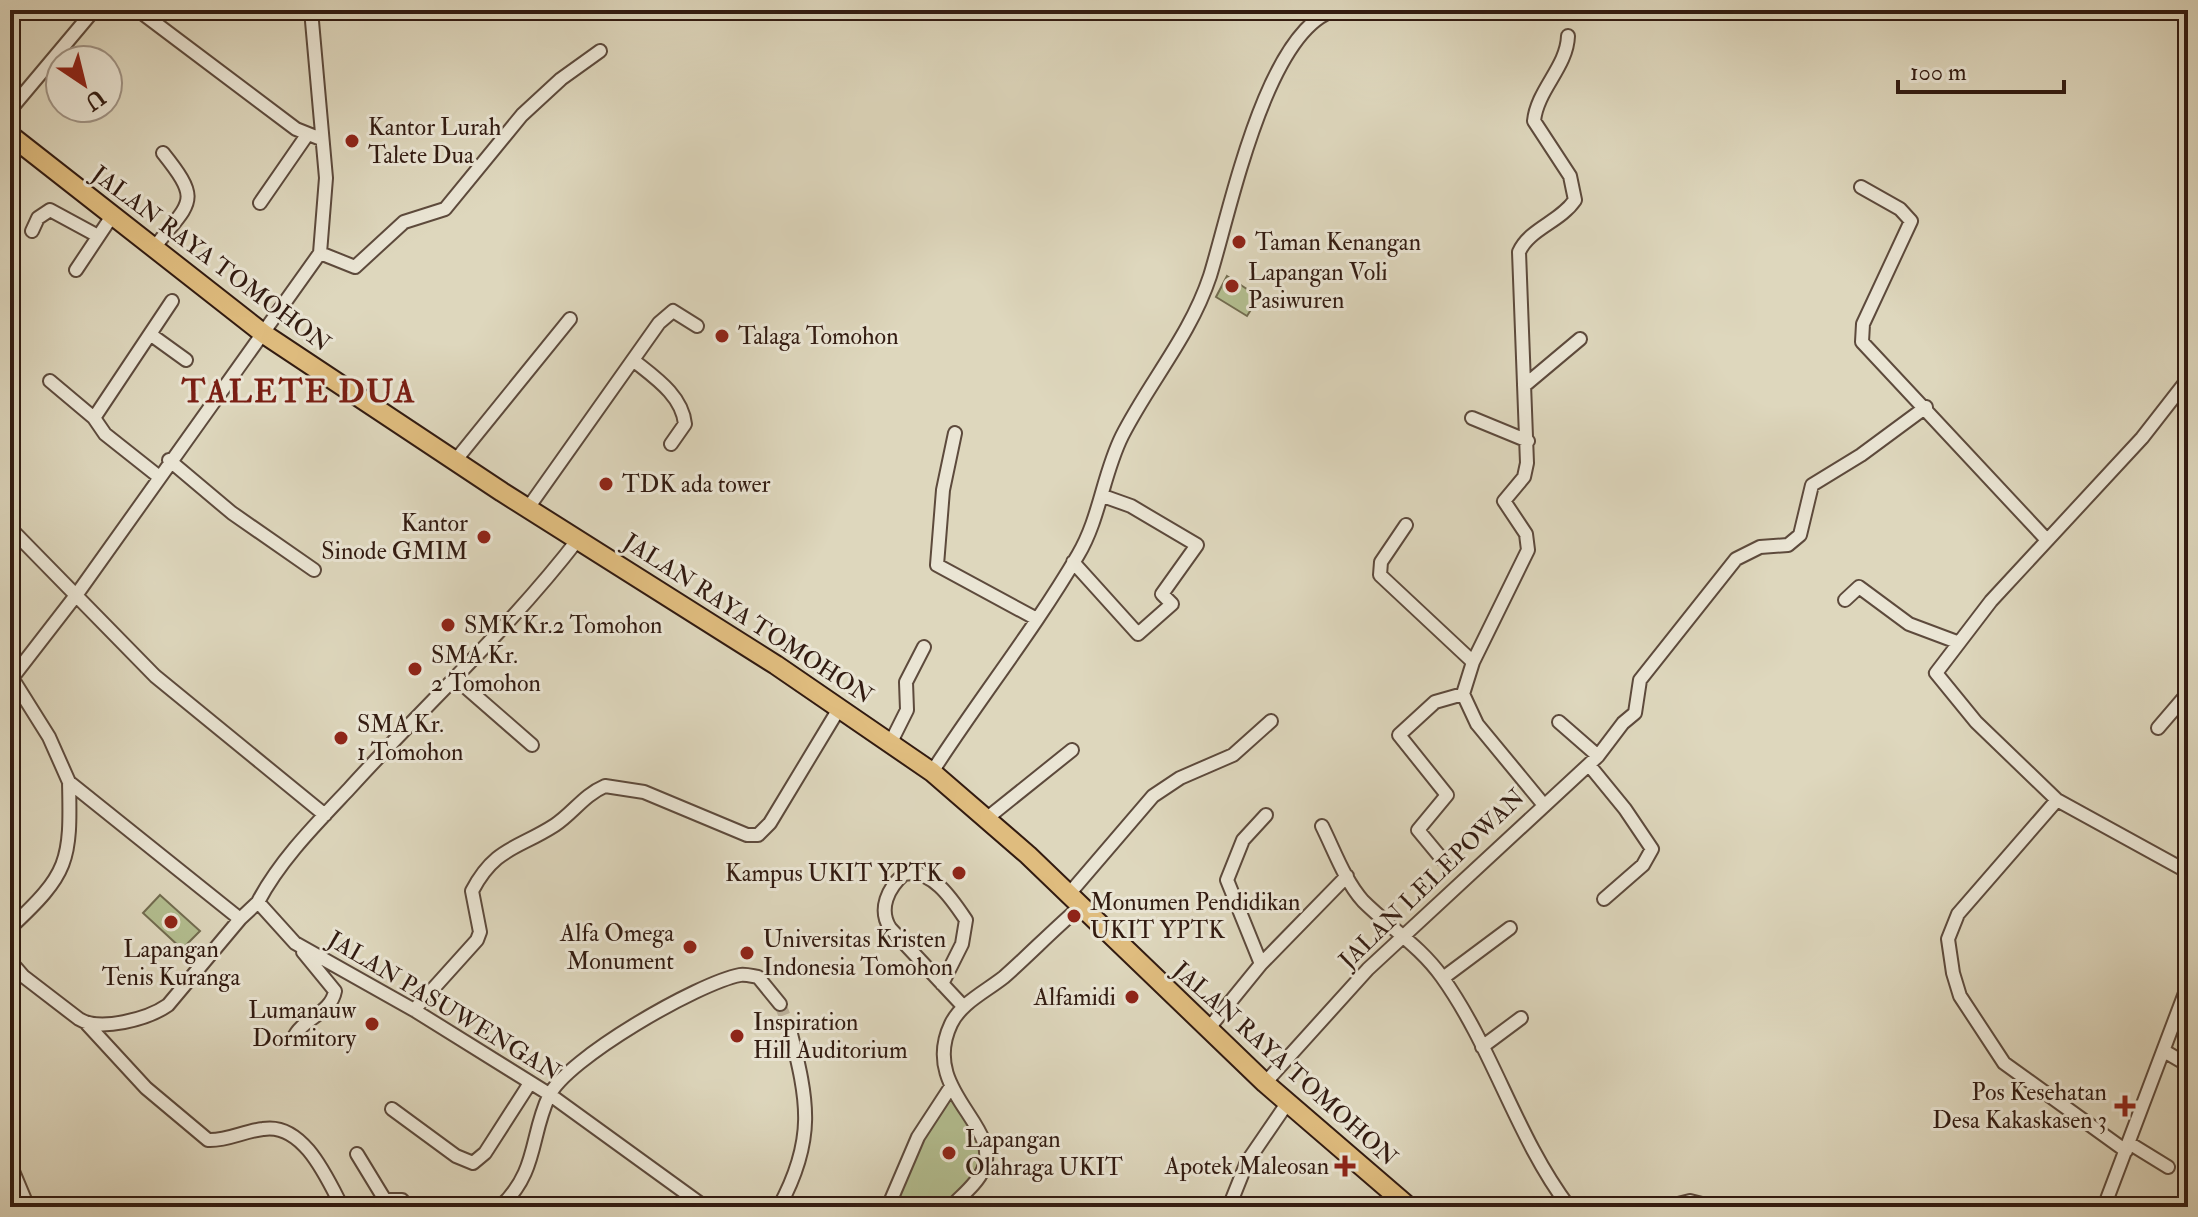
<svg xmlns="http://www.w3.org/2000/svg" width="2198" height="1217" font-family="'IM FELL Double Pica',serif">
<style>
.green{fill:#b3be90;stroke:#726c50;stroke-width:2}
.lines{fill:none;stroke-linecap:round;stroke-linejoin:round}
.minor-tunnel{stroke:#bcb19b;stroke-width:12;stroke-dasharray:12 6;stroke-linecap:butt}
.minor-casing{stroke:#5d4a3c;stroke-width:16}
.highway-casing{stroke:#321b11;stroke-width:22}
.minor{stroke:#eae5d4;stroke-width:12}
.highway{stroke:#dfbc7e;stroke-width:18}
.poi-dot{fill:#8f2418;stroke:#eae5d4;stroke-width:3}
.labels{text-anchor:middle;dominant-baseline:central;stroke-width:6;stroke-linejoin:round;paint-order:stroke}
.poi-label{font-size:24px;fill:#321b11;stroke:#eae5d4;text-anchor:start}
.street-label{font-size:24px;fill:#321b11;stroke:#eae5d4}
.district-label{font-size:32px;font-weight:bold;letter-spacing:2px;fill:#7a1f14;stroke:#eae5d4}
</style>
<rect width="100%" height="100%" fill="#ded7bd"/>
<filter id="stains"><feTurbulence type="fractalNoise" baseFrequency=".0025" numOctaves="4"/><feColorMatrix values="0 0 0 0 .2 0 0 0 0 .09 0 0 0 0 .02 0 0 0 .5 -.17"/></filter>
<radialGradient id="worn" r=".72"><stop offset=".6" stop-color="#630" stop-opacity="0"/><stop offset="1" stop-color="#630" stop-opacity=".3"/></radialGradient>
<path class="green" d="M1227 276 1259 297 1247 316 1216 297Z
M160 895 200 931 182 949 143 913Z
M950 1088 979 1129 986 1159 951 1207H888Z"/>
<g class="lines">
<path class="minor-tunnel" d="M780 1004 790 1030"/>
<g class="minor-casing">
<path id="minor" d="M138 10 296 129 321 139
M10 110 94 10
M1861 187 1900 209 1911 221 1863 324 1862 342 2047 540
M260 203 307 135
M32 231 38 218 50 210 98 236
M154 248C190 201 203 203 163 153
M320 253 355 267 404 222 445 209 522 115 561 79 600 51
M76 270 112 216
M150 334 186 360
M633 360C654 377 682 395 685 424L671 444
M2188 379 2142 438 1991 601 1936 673 1976 722 2057 800 2188 872
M50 381 94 418
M1524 386 1580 339
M1472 418 1528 441
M955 433 943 490 937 565 1035 618
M169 460 232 513 314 570
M455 461 570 319
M158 476 105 434 94 418 172 301
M528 508 659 323 673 311 697 326
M1406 525 1381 562 1380 575 1473 662
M10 528 155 676 325 815
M579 538C510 628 425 705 349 789 316 824 280 860 258 902L295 943 414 1010 549 1094 705 1207
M1073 562 1138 634 1172 604 1162 594 1197 545 1131 506 1103 496
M1845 600 1859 587 1909 624 1957 642
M454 677 532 745
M1559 722 1598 756
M2158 728 2188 693
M891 742 907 710 906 682 924 647
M1589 765 1625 809 1652 849 1643 865 1604 899
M932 772C979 699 1034 630 1078 555 1100 518 1103 474 1122 436 1150 381 1190 336 1210 276 1230 212 1266 30 1335 10
M2057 800 1958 914 1948 939 1953 973 1960 996 2004 1063 2126 1151
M1543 804 1477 724 1463 694 1473 662 1528 550 1526 534 1504 501 1524 477 1527 463 1519 252C1529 229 1560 222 1575 200L1570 176 1534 121C1537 90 1567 67 1568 36
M986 819 1072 750
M1322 826C1334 850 1345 881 1363 901 1389 927 1421 947 1442 977 1493 1048 1516 1137 1569 1207
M1442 859 1418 830 1447 795 1399 735 1435 702 1463 694
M1069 894 1153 796 1180 778 1233 755 1271 721
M258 902 240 919 69 782 49 737 12 678 77 594 320 253 326 178 311 10
M10 928C69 873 71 862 69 782
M10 961 23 976 79 1019C100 1032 148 1019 168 1005L240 919
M1261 964 1227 880 1243 840 1266 815
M1443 978 1510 928
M942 984 962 944 966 920C952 899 932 868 904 874 888 888 878 909 890 928L962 1005
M414 1010 477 940 480 932 472 891C495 847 518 849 555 825 573 813 584 795 605 786L644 792 747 835H758L770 823 840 707
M87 1024 146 1088 208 1140C227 1141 244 1131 263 1129 303 1122 327 1178 342 1207
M1209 1028 1261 964 1347 876
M293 1039C302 1018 331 1014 335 991L303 952
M1482 1047 1521 1018
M2164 1051 2188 1065
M1265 1083 1368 969 1598 756 1623 723 1635 713 1640 680 1736 559 1760 547 1788 545 1800 535 1812 485 1861 455 1926 407
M392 1109 456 1156 473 1163 485 1153 530 1083
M2129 1143 2168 1167
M357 1154 385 1200H402L407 1207
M10 1164 28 1207
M500 1207C538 1172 530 1136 549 1096 566 1059 698 983 740 975 745 974 752 976 758 977L780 1004
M779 1207C816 1139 808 1101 790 1030
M888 1207 918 1137 950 1088
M951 1207C961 1196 977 1184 983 1170 1004 1126 919 1091 951 1024 961 1003 985 992 1004 977 1030 954 1054 929 1081 906
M1229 1207 1247 1162 1288 1102
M1666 1207 1690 1201 1714 1207
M2104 1207 2188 985"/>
</g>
<g class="highway-casing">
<path id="highway" d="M10 135 264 334 502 492 776 665 932 772 1028 855 1265 1083 1409 1207"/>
</g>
<use href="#minor" class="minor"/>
<use href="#highway" class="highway"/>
</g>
<g class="poi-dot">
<circle cx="352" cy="141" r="8"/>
<circle cx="1239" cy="242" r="8"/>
<circle cx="1232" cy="286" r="8"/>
<circle cx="722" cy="336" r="8"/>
<circle cx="606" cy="484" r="8"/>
<circle cx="484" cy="537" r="8"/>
<circle cx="448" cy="625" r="8"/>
<circle cx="415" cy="669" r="8"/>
<circle cx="341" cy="738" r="8"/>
<circle cx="959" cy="873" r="8"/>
<circle cx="1074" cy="916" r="8"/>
<circle cx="171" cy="922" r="8"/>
<circle cx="690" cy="947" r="8"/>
<circle cx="747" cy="953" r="8"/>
<circle cx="1132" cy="997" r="8"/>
<circle cx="372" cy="1024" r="8"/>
<circle cx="737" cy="1036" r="8"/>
<path d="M2121 1094h8v8h8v8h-8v8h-8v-8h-8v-8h8z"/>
<circle cx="949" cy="1153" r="8"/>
<path d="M1341 1154h8v8h8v8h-8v8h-8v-8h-8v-8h8z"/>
</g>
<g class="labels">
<g class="poi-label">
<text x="368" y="127">Kantor Lurah<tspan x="368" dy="28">Talete Dua</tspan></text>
<text x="1255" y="242">Taman Kenangan</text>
<text x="1248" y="272">Lapangan Voli<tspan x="1248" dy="28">Pasiwuren</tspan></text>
<text x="738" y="336">Talaga Tomohon</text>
<text x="622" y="484">TDK ada tower</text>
<text x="468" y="523" text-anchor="end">Kantor<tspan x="468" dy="28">Sinode GMIM</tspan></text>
<text x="464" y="625">SMK Kr.2 Tomohon</text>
<text x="431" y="655">SMA Kr.<tspan x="431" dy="28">2 Tomohon</tspan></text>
<text x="357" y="724">SMA Kr.<tspan x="357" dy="28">1 Tomohon</tspan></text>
<text x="943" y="873" text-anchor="end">Kampus UKIT YPTK</text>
<text x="1090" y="902">Monumen Pendidikan<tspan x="1090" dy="28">UKIT YPTK</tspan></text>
<text x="674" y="933" text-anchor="end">Alfa Omega<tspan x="674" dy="28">Monument</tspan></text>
<text x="763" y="939">Universitas Kristen<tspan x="763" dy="28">Indonesia Tomohon</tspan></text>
<text x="171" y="949" text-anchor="middle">Lapangan<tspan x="171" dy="28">Tenis Kuranga</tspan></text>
<text x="1116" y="997" text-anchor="end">Alfamidi</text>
<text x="356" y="1010" text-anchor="end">Lumanauw<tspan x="356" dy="28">Dormitory</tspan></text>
<text x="753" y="1022">Inspiration<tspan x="753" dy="28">Hill Auditorium</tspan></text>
<text x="2107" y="1092" text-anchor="end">Pos Kesehatan<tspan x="2107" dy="28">Desa Kakaskasen 3</tspan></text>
<text x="965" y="1139">Lapangan<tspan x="965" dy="28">Olahraga UKIT</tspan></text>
<text x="1329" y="1166" text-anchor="end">Apotek Maleosan</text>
</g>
<g class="street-label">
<text transform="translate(211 259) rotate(37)">JALAN RAYA TOMOHON</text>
<text transform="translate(748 619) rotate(33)">JALAN RAYA TOMOHON</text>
<text transform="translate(1432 879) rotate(-44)">JALAN LELEPOWAN</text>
<text transform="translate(444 1006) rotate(31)">JALAN PASUWENGAN</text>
<text transform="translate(1285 1064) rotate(42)">JALAN RAYA TOMOHON</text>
</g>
<g class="district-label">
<text x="299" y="392">TALETE DUA</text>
</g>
</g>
<rect width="2198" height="1217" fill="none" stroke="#ded7bd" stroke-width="40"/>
<rect x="12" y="12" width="2174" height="1193" fill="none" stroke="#321b11" stroke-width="4"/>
<rect x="20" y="20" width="2158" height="1177" fill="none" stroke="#321b11" stroke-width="2"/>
<g transform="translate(84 84) rotate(145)"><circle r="38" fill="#eae5d4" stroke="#a09486" stroke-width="2"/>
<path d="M0-6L14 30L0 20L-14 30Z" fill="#8f2418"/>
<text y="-12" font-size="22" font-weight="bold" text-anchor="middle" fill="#321b11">U</text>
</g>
<path d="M1898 80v12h166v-12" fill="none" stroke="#321b11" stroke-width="4"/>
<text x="1910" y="80" font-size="24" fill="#321b11" stroke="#eae5d4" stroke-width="6" paint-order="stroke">100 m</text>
<rect width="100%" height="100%" filter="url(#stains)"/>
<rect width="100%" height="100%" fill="url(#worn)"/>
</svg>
